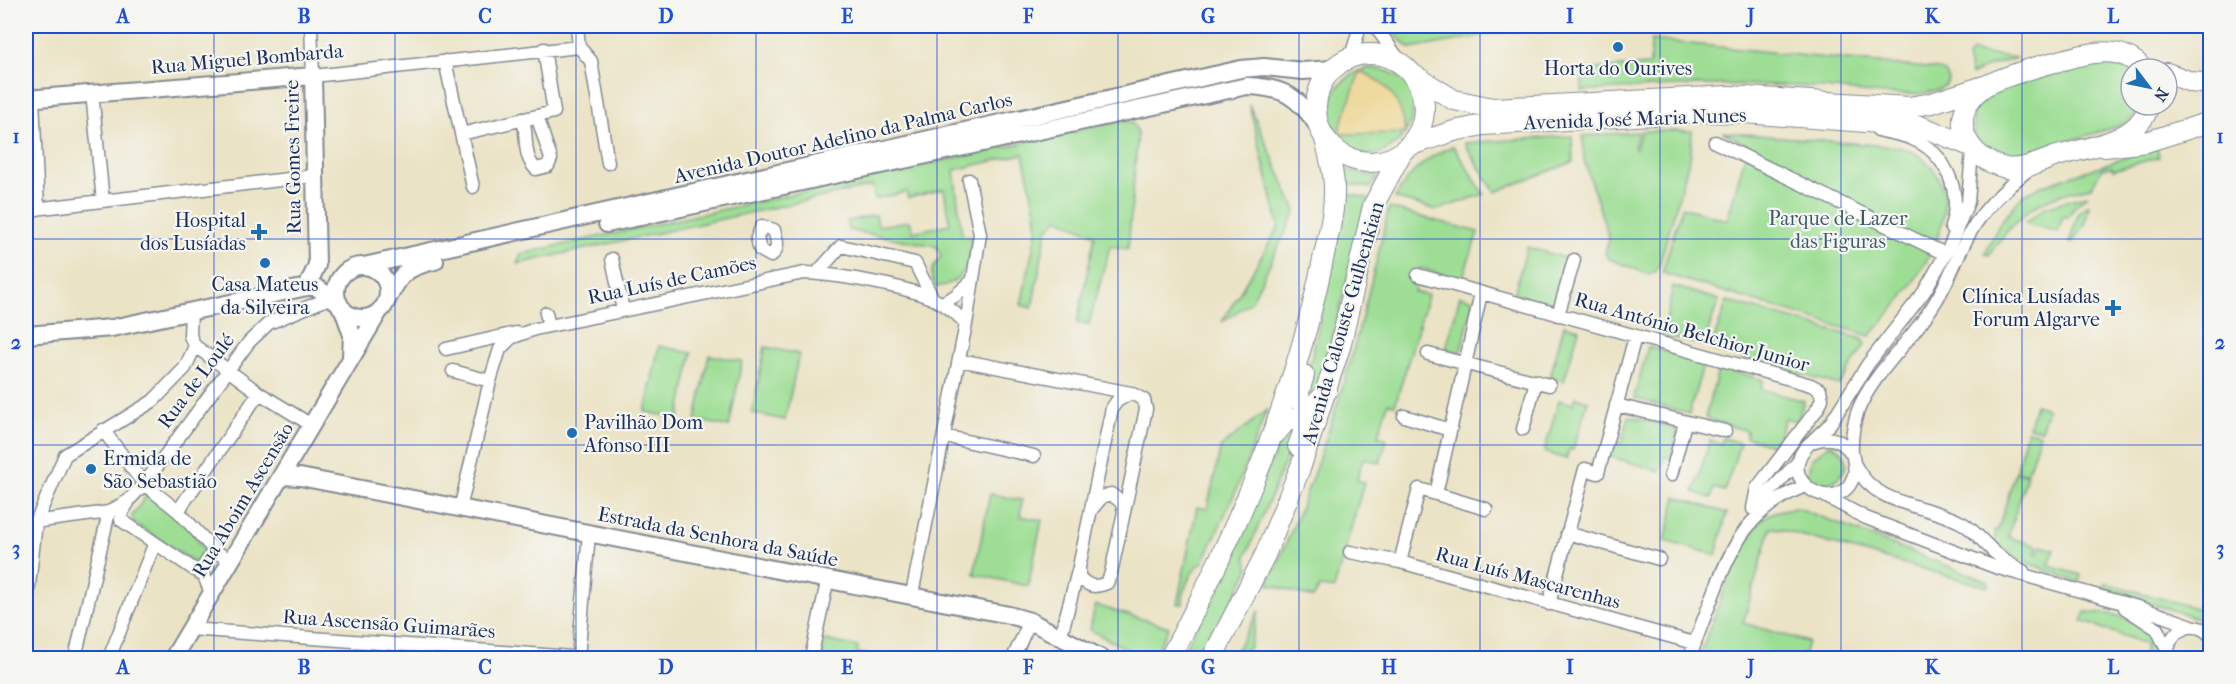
<svg xmlns="http://www.w3.org/2000/svg" width="2236" height="684" font-family="'IM FELL French Canon',serif">
<style>
.green{fill:#9dde94;stroke:#5c8679;stroke-width:1.5}
.sand{fill:#eeda9e;stroke:#84847e;stroke-width:1.5}
.lines{fill:none;stroke-linecap:round;stroke-linejoin:round}
.street-casing{stroke:#838992;stroke-width:15}
.secondary-casing{stroke:#838992;stroke-width:20}
.primary-casing{stroke:#838992;stroke-width:22}
.street{stroke:#fff;stroke-width:12}
.secondary{stroke:#fff;stroke-width:16}
.primary{stroke:#fff;stroke-width:20}
.grid{fill:none;stroke:#1d4ed8;stroke-width:1.5;stroke-opacity:0.55}
.poi-dot{fill:#1f6fb2;stroke:#f6f6f2;stroke-width:2}
.labels{text-anchor:middle;dominant-baseline:central;stroke-width:4.5;stroke-linejoin:round;paint-order:stroke}
.street-label{font-size:20px;fill:#1b2f5e;stroke:#f6f6f2}
.poi-label{font-size:20px;fill:#1b2f5e;stroke:#f6f6f2}
.park-label{font-size:20px;fill:#3c5b6c;stroke:#f6f6f2}
.neatline{fill:none;stroke:#1d4ed8;stroke-width:2}
.grid-label{font-size:20px;text-anchor:middle;font-weight:bold;fill:#1d4ed8}
</style>
<rect width="100%" height="100%" fill="#f6f6f2"/>
<filter id="ink" filterUnits="userSpaceOnUse"><feTurbulence type="fractalNoise" baseFrequency=".0167" numOctaves="2"/><feDisplacementMap in="SourceGraphic" scale="12" xChannelSelector="R" yChannelSelector="G"/><feConvolveMatrix kernelMatrix="1 2 1 2 8 2 1 2 1" color-interpolation-filters="sRGB"/></filter>
<filter id="wash" filterUnits="userSpaceOnUse"><feTurbulence type="fractalNoise" baseFrequency=".008" numOctaves="4" result="noise"/><feDisplacementMap in="SourceGraphic" scale="24" xChannelSelector="R" yChannelSelector="G"/><feGaussianBlur stdDeviation="1.35" result="paint"/><feColorMatrix in="noise" values="0 0 0 0 0 0 0 0 0 0 0 0 0 0 0 0 0 1.4 0 .05"/><feComposite in="paint" operator="in"/></filter>
<g filter="url(#wash)">
<rect width="100%" height="100%" fill="#ebe3c5"/>
<path class="green" d="M1391 26H1589L1492 34 1411 49 1398 38Z
M1651 40 1936 69 1945 72 1949 80C1940 103 1864 92 1844 90 1756 80 1670 86 1582 91V70L1650 65Z
M1971 52 2017 58 1989 66 1971 75 1967 58Z
M2107 58 2131 69V105H2141L2135 115 2125 124 2013 158 1996 157 1975 137 1972 116 1976 107 1993 91Z
M1368 68C1461 73 1391 199 1339 138 1315 110 1337 76 1368 68Z
M1249 104 1296 211 1251 302 1222 322 1279 227Z
M1122 121 1132 122 1138 132 1128 249 1110 246 1089 324 1077 323 1095 235 1058 218 1047 230 1032 308 1021 305 1036 234V216L1023 154 954 170 962 235 971 237C971 261 964 284 936 287 927 275 933 267 941 256L936 246 848 230 847 221 876 215 878 226 910 221 913 232 950 224 944 189 908 198 906 192 875 199 872 186 517 264 521 254Z
M1641 131H1692L1691 154 1659 266 1654 273 1648 274 1609 259 1605 253 1609 238 1584 160 1583 136 1638 132 1634 148 1636 149Z
M1722 132 1898 147C1913 150 1926 159 1935 172 1969 221 1902 301 1870 336L1662 273 1682 207 1727 220 1748 145Z
M1572 136 1573 162 1495 192 1464 143Z
M1453 146 1484 194 1437 210 1395 198C1409 173 1426 157 1453 146Z
M2157 147 2159 157 2113 170 2112 167 2102 168 2092 187C2040 196 2019 212 1989 255L1985 253 2000 223 2023 195 2044 185Z
M1341 169 1378 177 1370 188 1343 183Z
M1343 193 1368 198 1319 390 1308 397 1304 388C1321 324 1331 259 1343 193Z
M2088 195 2075 206 2068 217 2063 216 2058 232 2025 223 2045 207Z
M2089 205 2085 225 2072 243 2069 242 2079 212Z
M1389 208 1478 232 1462 280 1420 268 1414 292 1428 295 1395 405 1388 403 1378 436 1387 439 1380 463 1363 458 1357 480 1364 482 1334 589 1320 587 1313 598 1268 584C1325 463 1359 338 1389 208Z
M1527 247 1569 259 1555 305 1514 294Z
M1673 286 1719 300 1703 345 1663 336Z
M1460 296 1475 300 1460 353 1446 348Z
M1727 301 1862 339 1865 345 1839 385 1714 350 1712 345Z
M1564 325 1579 329 1564 381 1550 377Z
M659 346 692 353 679 418 645 412Z
M765 347 799 354 785 420 752 413Z
M1648 347 1704 362 1689 414 1634 398Z
M709 355 742 361 729 427 696 420Z
M1719 367 1763 380 1761 389 1804 401 1797 421 1785 418 1775 446 1746 437 1747 431 1705 418Z
M1576 397 1588 401 1573 450 1569 449 1566 459 1544 452 1559 400 1573 404Z
M2035 405 2048 409 2041 430 2029 427Z
M1267 410 1234 495 1203 562C1191 570 1182 589 1183 604H1177L1197 507 1207 509 1221 447Z
M1629 416 1678 429 1670 458 1665 457 1660 471 1607 456 1612 441 1621 444Z
M1294 425V440L1246 556 1249 569 1202 658H1180L1223 575 1283 432Z
M2027 431 2040 434 2027 474 2016 471Z
M1723 438 1740 443 1725 491 1714 488 1711 498 1694 492 1710 440 1721 444Z
M1830 444C1873 463 1816 505 1808 472L1812 459Z
M2015 473 2027 475 2008 537 2037 546 2035 553 2038 554 2041 546 2054 550 2049 566 2081 575 2079 583 2021 560 1997 545 1994 530H1998Z
M990 494 1022 500 1020 516 1042 520 1028 586 974 574Z
M147 495C175 495 190 530 204 550L203 562 197 564 134 523 132 516Z
M1676 497 1727 513 1716 555 1665 541Z
M1798 508 1989 582 1988 587 1771 527 1743 623 1808 642 1803 658H1699C1711 624 1739 543 1763 519 1773 510 1786 509 1798 508Z
M2106 583 2210 612V622L2109 590 2105 588Z
M1095 605 1169 627 1153 658H1144L1090 630Z
M1259 610 1249 649 1241 653 1236 651Z
M2086 612C2125 614 2146 618 2157 658H2142L2146 644 2082 621Z
M825 640 858 647 857 653 887 658H821Z"/>
<path class="sand" d="M1360 71C1388 82 1403 104 1405 133L1338 134Z"/>
</g>
<g filter="url(#ink)">
<g class="lines">
<g class="street-casing">
<path id="street" d="M311 26 313 76 579 47
M577 26 579 47 591 61 608 163
M1375 26 1402 64
M1351 57 1360 26
M445 61 473 187
M92 93 103 201
M33 98 38 209
M523 119C528 135 522 156 536 169L548 166 551 159 537 116
M1878 130C1889 133 1900 134 1910 138 1946 151 1963 193 1951 227
M461 134 554 112 544 49
M1715 142 1943 253
M26 210 314 176
M762 226 774 230C777 240 780 248 771 256L760 250 757 238Z
M612 259 623 310
M817 273 841 246 915 263 933 299
M1418 275 1811 385 1820 390 1822 399 1818 408 1757 488 1753 508
M942 303 955 296 973 280
M191 310 190 336 195 346 259 393 313 426
M546 313 549 326
M1558 315 1574 260
M446 349 516 333
M1428 354 1549 385
M959 360 1131 393 1144 400 1146 409 1111 573 1107 583C1094 588 1089 587 1079 577V567L1112 408 1117 401 1131 393
M453 371 490 381
M1616 405 1725 431
M1404 416 1450 430
M1523 429 1536 381
M103 430 144 484 178 511 214 550 230 561
M944 436 1034 456
M1813 440 1830 424 1868 364 1924 292 1949 248 1968 202 1972 151
M1852 454C1841 438 1827 435 1810 443 1769 481 1841 520 1854 475 1856 466 1853 460 1852 452 1851 438 1854 420 1859 408 1875 371 1913 339 1934 304 1949 281 1957 255 1971 231 1986 205 2008 187 2030 168
M1855 465C1876 508 1925 503 1962 523 1974 530 1982 541 1993 551 2002 559 2012 565 2023 571
M1671 475 1685 423
M1436 494 1486 509
M1823 495 1866 518 1995 567 2141 608 2192 626
M128 503 121 514V520L204 576 211 593
M460 509 490 381 500 349 511 338 535 329 804 273C835 274 915 287 941 303 950 308 959 316 966 324
M1092 509 1102 497 1111 494 1121 502 1124 510
M1753 509 1798 462
M178 511 259 393
M26 523 109 512 128 501 144 484 249 342 269 323 332 297
M1567 533 1659 559
M1350 552 1400 562 1694 643
M1400 562 1419 489 1436 494 1481 293
M199 573 214 550
M912 594 966 324 980 234 969 180
M1549 604 1585 469 1598 473 1635 337
M2125 608 2157 629 2168 652
M26 612 36 522 65 455 153 401 185 368 195 346
M190 629 585 658
M1061 635 1078 571
M2168 650C2171 628 2195 619 2210 635
M75 658 109 512
M109 658 154 545
M578 658 589 534
M811 658 828 578
M1013 658 1030 621
M1690 658C1696 638 1704 618 1712 598 1732 544 1750 508 1805 486"/>
</g>
<g class="secondary-casing">
<path id="secondary" d="M26 99 313 76 317 265 307 287
M607 224 1247 86C1283 87 1298 96 1318 126
M364 266 1241 69 1264 67 1303 71 1332 69
M336 292a26 26 0 1 1 52 0a26 26 0 1 1-52 0Z
M385 304C400 275 403 268 435 261
M343 309 352 335 351 357
M26 335 112 328 307 287H316L339 303
M282 476 300 477 1009 615 1030 621 1101 658
M173 658 380 310"/>
</g>
<g class="primary-casing">
<path id="primary" d="M1316 108a54 54 0 1 1 108 0a54 54 0 1 1-108 0Z
M2143 69C2121 43 2088 53 2059 61 2042 65 1995 79 1982 88 1945 117 1966 159 2006 168 2021 171 2041 162 2054 157 2086 147 2139 143 2149 105
M2167 73 2191 82 2210 84
M1414 75 1454 100 1493 108 1729 96 1909 107 1932 103 1984 86
M1408 146 1454 131 1483 125 1702 112 1744 113 1920 126 1968 145
M2105 147 2146 142 2210 122
M1304 375 1298 396 1302 404C1315 407 1319 402 1327 390
M1276 433 1286 421 1298 418C1307 428 1302 435 1298 446
M1170 658C1235 535 1292 406 1321 269 1326 243 1335 215 1334 188 1334 172 1329 155 1325 139
M1212 658 1265 555 1301 466 1340 347 1373 206 1402 152"/>
</g>
<use href="#street" class="street"/>
<use href="#secondary" class="secondary"/>
<use href="#primary" class="primary"/>
</g>
</g>
<path class="grid" d="M214 26V658M395 26V658M576 26V658M756 26V658M937 26V658M1118 26V658M1299 26V658M1480 26V658M1660 26V658M1841 26V658M2022 26V658M26 239H2210M26 445H2210"/>
<g class="poi-dot">
<circle cx="1618" cy="47" r="6"/>
<path d="M256 223h6v6h6v6h-6v6h-6v-6h-6v-6h6z"/>
<circle cx="265" cy="263" r="6"/>
<path d="M2110 299h6v6h6v6h-6v6h-6v-6h-6v-6h6z"/>
<circle cx="572" cy="433" r="6"/>
<circle cx="91" cy="469" r="6"/>
</g>
<g class="labels">
<g class="street-label">
<text transform="translate(247 59) rotate(-5)">Rua Miguel Bombarda</text>
<text transform="translate(1635 119) rotate(-2)">Avenida José Maria Nunes</text>
<text transform="translate(843 138) rotate(-13)">Avenida Doutor Adelino da Palma Carlos</text>
<text transform="translate(293 157) rotate(-91)">Rua Gomes Freire</text>
<text transform="translate(672 280) rotate(-12)">Rua Luís de Camões</text>
<text transform="translate(1343 323) rotate(-74)">Avenida Calouste Gulbenkian</text>
<text transform="translate(1692 332) rotate(16)">Rua António Belchior Junior</text>
<text transform="translate(196 381) rotate(-53)">Rua de Loulé</text>
<text transform="translate(243 500) rotate(-59)">Rua Aboim Ascensão</text>
<text transform="translate(718 537) rotate(11)">Estrada da Senhora da Saúde</text>
<text transform="translate(1528 578) rotate(15)">Rua Luís Mascarenhas</text>
<text transform="translate(389 624) rotate(4)">Rua Ascensão Guimarães</text>
</g>
<g class="poi-label">
<text x="1618" y="68">Horta do Ourives</text>
<text x="246" y="220" text-anchor="end">Hospital<tspan x="246" dy="23">dos Lusíadas</tspan></text>
<text x="265" y="284">Casa Mateus<tspan x="265" dy="23">da Silveira</tspan></text>
<text x="2100" y="296" text-anchor="end">Clínica Lusíadas<tspan x="2100" dy="23">Forum Algarve</tspan></text>
<text x="584" y="422" text-anchor="start">Pavilhão Dom<tspan x="584" dy="23">Afonso III</tspan></text>
<text x="103" y="458" text-anchor="start">Ermida de<tspan x="103" dy="23">São Sebastião</tspan></text>
</g>
<g class="park-label">
<text x="1838" y="218">Parque de Lazer<tspan x="1838" dy="23">das Figuras</tspan></text>
</g>
</g>
<rect width="2236" height="684" fill="none" stroke="#f6f6f2" stroke-width="66"/>
<g transform="translate(2149 87) rotate(122)"><circle r="28" fill="#f6f6f2" stroke="#9ea6b7" stroke-width="1.5"/>
<path d="M0-4.5L10 22L0 15L-10 22Z" fill="#1f6fb2"/>
<text y="-9" font-size="16" font-weight="bold" text-anchor="middle" fill="#1b2f5e">N</text>
</g>
<rect x="33" y="33" width="2170" height="618" class="neatline"/>
<g class="grid-label">
<text x="123" y="23">A</text>
<text x="304" y="23">B</text>
<text x="485" y="23">C</text>
<text x="666" y="23">D</text>
<text x="847" y="23">E</text>
<text x="1028" y="23">F</text>
<text x="1208" y="23">G</text>
<text x="1389" y="23">H</text>
<text x="1570" y="23">I</text>
<text x="1751" y="23">J</text>
<text x="1932" y="23">K</text>
<text x="2113" y="23">L</text>
<text x="16" y="143">1</text>
<text x="2220" y="143">1</text>
<text x="16" y="349">2</text>
<text x="2220" y="349">2</text>
<text x="16" y="555">3</text>
<text x="2220" y="555">3</text>
<text x="123" y="674">A</text>
<text x="304" y="674">B</text>
<text x="485" y="674">C</text>
<text x="666" y="674">D</text>
<text x="847" y="674">E</text>
<text x="1028" y="674">F</text>
<text x="1208" y="674">G</text>
<text x="1389" y="674">H</text>
<text x="1570" y="674">I</text>
<text x="1751" y="674">J</text>
<text x="1932" y="674">K</text>
<text x="2113" y="674">L</text>
</g>
</svg>
